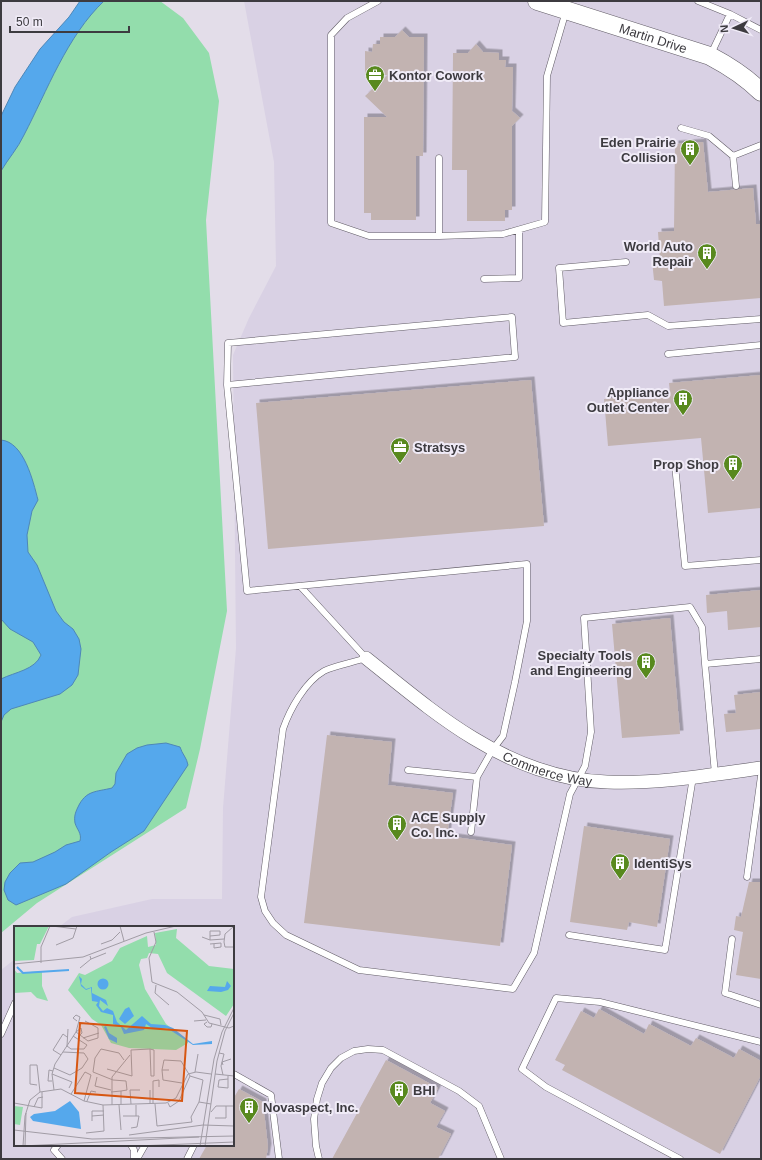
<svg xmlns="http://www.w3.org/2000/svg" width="762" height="1160" font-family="Helvetica,sans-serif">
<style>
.built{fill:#d9d1e4}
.green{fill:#93ddac}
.water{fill:#55a8ec;stroke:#4e87b8}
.building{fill:#c2b3b1;filter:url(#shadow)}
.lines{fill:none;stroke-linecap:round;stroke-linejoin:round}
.lane-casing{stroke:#615c66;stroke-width:7}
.street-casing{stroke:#615c66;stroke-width:14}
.secondary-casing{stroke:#615c66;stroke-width:19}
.lane{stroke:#fff;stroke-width:6}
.street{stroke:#fff;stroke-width:13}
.secondary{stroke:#fff;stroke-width:18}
.labels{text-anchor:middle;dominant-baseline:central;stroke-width:4;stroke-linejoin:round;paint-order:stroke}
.street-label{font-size:13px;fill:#3d3b40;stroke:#f0ebf7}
.poi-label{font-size:13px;font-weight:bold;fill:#3d3b40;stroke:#f0ebf7;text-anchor:start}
.inset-river{fill:none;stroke:#55a8ec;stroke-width:2}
.inset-road{fill:none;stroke:#a19ca5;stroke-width:1}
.view{fill:#d75611;fill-opacity:0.15;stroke:#d75611;stroke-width:2}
.inset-edge{fill:none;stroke:#3d3b40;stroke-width:2}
</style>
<defs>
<filter id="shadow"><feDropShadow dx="3.5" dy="-3.5" stdDeviation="0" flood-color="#0004"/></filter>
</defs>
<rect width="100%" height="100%" fill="#e3dde9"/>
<path class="built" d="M244 1H761V1159H1V970L15 959V1145H233V927H59L72 917 152 899H222L223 808 236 648 233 355 249 318 276 266 274 162Z"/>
<path class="green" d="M91 1H160L183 18 209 53 219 101 206 220 227 611 200 749 186 808 37 903 1 933V144Z"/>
<path class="water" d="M80 1H104C67 36 47 91 24 135 18 148 8 159 1 171V116L15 87 40 49 69 17Z
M1 440C24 442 33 481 38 500L32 511 27 535 28 552 37 565 56 611 64 622 73 629 79 639 81 649 78 675 72 685 60 694 11 709 4 715 1 722V679C15 672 35 670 41 655L33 642 10 629 1 619Z
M166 743 180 747C182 754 187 758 188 765L144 831 111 852 66 884 16 905 8 900 4 890 5 882 10 873 20 863 33 862 55 852 66 845 80 841C82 833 77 830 75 823 74 817 75 813 78 807 86 790 96 792 112 788L115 784 116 773 127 754 137 748 147 745Z"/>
<path class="building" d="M402 30 409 37H424L423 156H416V220H371V213H364V117H387L365 96 388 75 365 74V51L372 52 373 44H380V37H395Z
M476 44 483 52 499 53V60H506L505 67H513L512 111 520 118 512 126V210H505V221H467V170H452L453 53H468Z
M703 142 708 192 753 188 756 224H761V298L664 306 662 281 654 280 652 260H660L658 232 674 231 675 144Z
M761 375V508L708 513 701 438 608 446 604 399 670 393 669 383Z
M531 380 544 526 268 549 256 403Z
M761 590V627L728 630 727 611 707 613 706 595Z
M670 618 680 734 622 738 612 624Z
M761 692V729L726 732 724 714 736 713 734 695Z
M327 735 392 742 388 785 453 793 447 836 512 845 500 946 304 923Z
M584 826 670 839 657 927 629 922 627 930 570 922Z
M749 882H761V979L736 975 743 932 734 930 736 916 741 917Z
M599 1009 644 1034 649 1024 691 1046 696 1038 734 1058 739 1049 761 1061V1075L720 1154 562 1070 565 1065 555 1060 581 1011 594 1018Z
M386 1060 438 1088 430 1103 445 1111 436 1127 451 1134 438 1159H332Z
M239 1089 263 1102 268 1147 266 1159H199L207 1145H233V1099Z"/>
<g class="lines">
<g class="lane-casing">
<path id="lane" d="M378 1 347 18 331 35V223L369 236H439
M698 1 730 14 761 30
M711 54 730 14
M681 128 709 136 733 156 761 145
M733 156 736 186
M439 158V236L503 234 545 222 547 76 566 11
M626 262 559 268 563 323 648 315 668 326 761 319
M484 279 519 278V230
M668 354 761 345
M227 385 228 343 512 317 515 357 227 385 247 591 527 564V621L515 682 503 736 493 749 477 777 471 832
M675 465 685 566 761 560
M300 586 366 658C355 662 333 666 324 671 305 682 290 709 283 729L261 897 265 911 273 923 286 935 359 970 513 989 534 953 570 794 585 766 591 732 584 618 690 607 702 627 705 664
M408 770 477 777
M715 774 705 664 761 659
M747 877 761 776
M569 935 665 950 693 777
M732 939 725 993 761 1005
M1 1034 15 1003
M233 1075 234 1074 271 1095 279 1159
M58 1145 54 1150 62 1159
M131 1145 134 1150V1159
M137 1159 145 1145
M187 1159 194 1145
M319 1159 316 1146 314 1119 317 1099 322 1083 331 1068 341 1058 354 1051 368 1049 383 1050 459 1091 479 1106 501 1159
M680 1159 546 1087 522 1069 556 998 600 1002 761 1042"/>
</g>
<g class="street-casing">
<g id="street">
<path id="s1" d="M366 658C400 685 435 715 473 738 512 762 560 781 607 782 659 784 710 775 761 768"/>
</g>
</g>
<g class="secondary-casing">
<g id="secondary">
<path id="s2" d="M537 1 710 56C729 66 746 77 761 92"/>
</g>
</g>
<use href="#lane" class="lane"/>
<use href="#street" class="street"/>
<use href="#secondary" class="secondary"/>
</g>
<defs>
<g id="office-pin" transform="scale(1)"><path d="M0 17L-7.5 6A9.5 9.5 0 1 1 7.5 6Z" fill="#58891e" stroke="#f0ebf7"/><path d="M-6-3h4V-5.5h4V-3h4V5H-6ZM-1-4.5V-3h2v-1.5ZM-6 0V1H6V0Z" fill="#fff"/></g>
<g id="building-pin" transform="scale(1)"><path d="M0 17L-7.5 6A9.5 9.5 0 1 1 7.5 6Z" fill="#58891e" stroke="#f0ebf7"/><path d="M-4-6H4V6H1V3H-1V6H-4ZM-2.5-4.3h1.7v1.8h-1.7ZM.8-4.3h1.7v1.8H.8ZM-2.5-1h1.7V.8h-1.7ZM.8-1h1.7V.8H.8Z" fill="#fff"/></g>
</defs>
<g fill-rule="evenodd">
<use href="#office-pin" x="375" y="75"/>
<use href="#building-pin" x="690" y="149"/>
<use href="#building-pin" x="707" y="253"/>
<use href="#building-pin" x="683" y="399"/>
<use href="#office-pin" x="400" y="447"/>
<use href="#building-pin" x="733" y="464"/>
<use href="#building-pin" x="646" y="662"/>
<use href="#building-pin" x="397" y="824"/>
<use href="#building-pin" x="620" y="863"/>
<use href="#building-pin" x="399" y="1090"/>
<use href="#building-pin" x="249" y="1107"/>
</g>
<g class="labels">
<g class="street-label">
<text stroke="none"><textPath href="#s2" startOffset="122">Martin Drive</textPath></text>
<text stroke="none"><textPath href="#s1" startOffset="215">Commerce Way</textPath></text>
</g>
<g class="poi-label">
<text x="389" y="75">Kontor Cowork</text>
<text x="676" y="142" text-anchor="end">Eden Prairie<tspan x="676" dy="15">Collision</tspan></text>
<text x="693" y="246" text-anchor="end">World Auto<tspan x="693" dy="15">Repair</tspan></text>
<text x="669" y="392" text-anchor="end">Appliance<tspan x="669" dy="15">Outlet Center</tspan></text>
<text x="414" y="447">Stratsys</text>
<text x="719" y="464" text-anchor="end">Prop Shop</text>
<text x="632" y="655" text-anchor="end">Specialty Tools<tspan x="632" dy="15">and Engineering</tspan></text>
<text x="411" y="817">ACE Supply<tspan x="411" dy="15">Co. Inc.</tspan></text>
<text x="634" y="863">IdentiSys</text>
<text x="413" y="1090">BHI</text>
<text x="263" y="1107">Novaspect, Inc.</text>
</g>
</g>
<g transform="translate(14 926)">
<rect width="220" height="220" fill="#e3dde9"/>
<path d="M0 0H35L26 18H23L20 34 0 35ZM163 3 162 12 195 40 220 43V78L212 90 153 47 144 28 135 27 133 32 127 33 125 39 131 63 152 98 174 115V117L162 124 115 122 97 117 87 99 78 93 54 64 65 47 71 49 98 35 106 22 133 10 134 21 142 19 141 7ZM0 43 3 47 28 45V60L34 75 23 72 17 66 0 67ZM0 180 9 181 6 199 0 198Z" fill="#93ddac"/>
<path d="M65 50 68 53 67 58 72 63 78 61V67L92 74 94 80 86 74 85 80 89 85 93 82 99 85 103 96 112 104 128 90 137 98 151 99 159 102 179 118 198 115V118L179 119 153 102H138L132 98 130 104 110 108 107 101 99 98V89L87 86 82 79 84 76 78 75 77 62 72 64 67 60ZM83.5 58a5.5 5.5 0 1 1 11 0a5.5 5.5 0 1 1-11 0ZM213 55 217 60 214 64 207 66 193 65 196 60 211 61ZM115 81 120 90 111 98 105 93 111 83ZM92 100 95 107 103 112V117L95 113 90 101ZM56 175 65 186 67 203 19 195 16 191 20 188 41 185Z" fill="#55a8ec"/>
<path class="inset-river" d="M3 41 9 47 55 44"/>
<path class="inset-road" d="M38 0 62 3M106 0 110 15M219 1 211 8 210 16 211 21H220M140 6 142 16 135 32 138 56 163 66 188 86 195 97 215 102 220 100M188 11 196 14V5H206V9L196 10M196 14 210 13M87 18 98 14 106 6M196 18 207 17V21L200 22V18M42 19 59 12 63 0M77 33 92 27M27 37V21L36 0M0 38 69 31 132 7 162 0M66 42 77 33 76 30M142 59 141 67 155 79M190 89 206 93 207 99M180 95 192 94M193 96 190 98 193 101H197L198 98M54 103 53 120 57 123H70L73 119 59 110M62 106 74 115 84 112V102L71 95M62 106 66 91 62 89 59 92 63 95M69 112 85 107M205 127 210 128 207 140 209 149M47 129 39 124 49 108 53 111M209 139 208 136 217 133M40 142 56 149 68 142 74 133 70 127 49 126M93 143 118 150 117 124 136 123 137 150H140V124L136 123M155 144H148L149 154 168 157M181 146 184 128M38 148 58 156 55 162M201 148 220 150M83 151 81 160 97 164M214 153 205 154 204 161 214 162V150M38 155H34L35 144 39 145M23 159 16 158V139H23L26 166M40 164 38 148 41 138 62 106 67 102 68 107 65 110M136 164V178M107 165 113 164 112 155 99 154 79 146 81 132 87 123 105 127 110 134M97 166 107 165V178M57 168 71 146 77 149 70 175M73 175 77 165 82 166M185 176 197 178M0 177 28 182V166M154 177 156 181 165 175 176 150M117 178 116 164H126M139 178V155L145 154V161M141 178 143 200 178 196 177 191 185 176 189 154 176 150 167 135 150 134 148 144M98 179V151L116 129M105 179 107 204M20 181 24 172 29 171M197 186 202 180H220M78 190V185H90M109 190H122V179M201 192H212V180M78 195V190L90 189M117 202 123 201 125 190H122M0 204 78 213 220 210M72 207 90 205 89 179M115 209 189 199 220 200M8 220 185 211M9 220 11 190 16 174 26 166 47 163 70 175 89 179 152 177 162 172 174 148 182 146 197 148M11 220 12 187M123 220 220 216M186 220 200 133 208 106 220 82M191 220 203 135 211 105 220 87"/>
<path class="view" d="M66 97 173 105 168 175 61 167Z"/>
<rect width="220" height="220" class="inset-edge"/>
</g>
<rect width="762" height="1160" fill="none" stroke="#3d3b40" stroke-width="4"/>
<g transform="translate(734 28) rotate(266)" stroke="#f0ebf7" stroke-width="3" paint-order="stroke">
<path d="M0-3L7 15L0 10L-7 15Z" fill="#3d3b40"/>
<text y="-6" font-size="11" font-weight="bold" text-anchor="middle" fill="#3d3b40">N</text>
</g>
<path d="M10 26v6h119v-6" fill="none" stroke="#3d3b40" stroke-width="2"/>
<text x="16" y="26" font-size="12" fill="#3d3b40" stroke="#f0ebf7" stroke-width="3" paint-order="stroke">50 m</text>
</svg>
